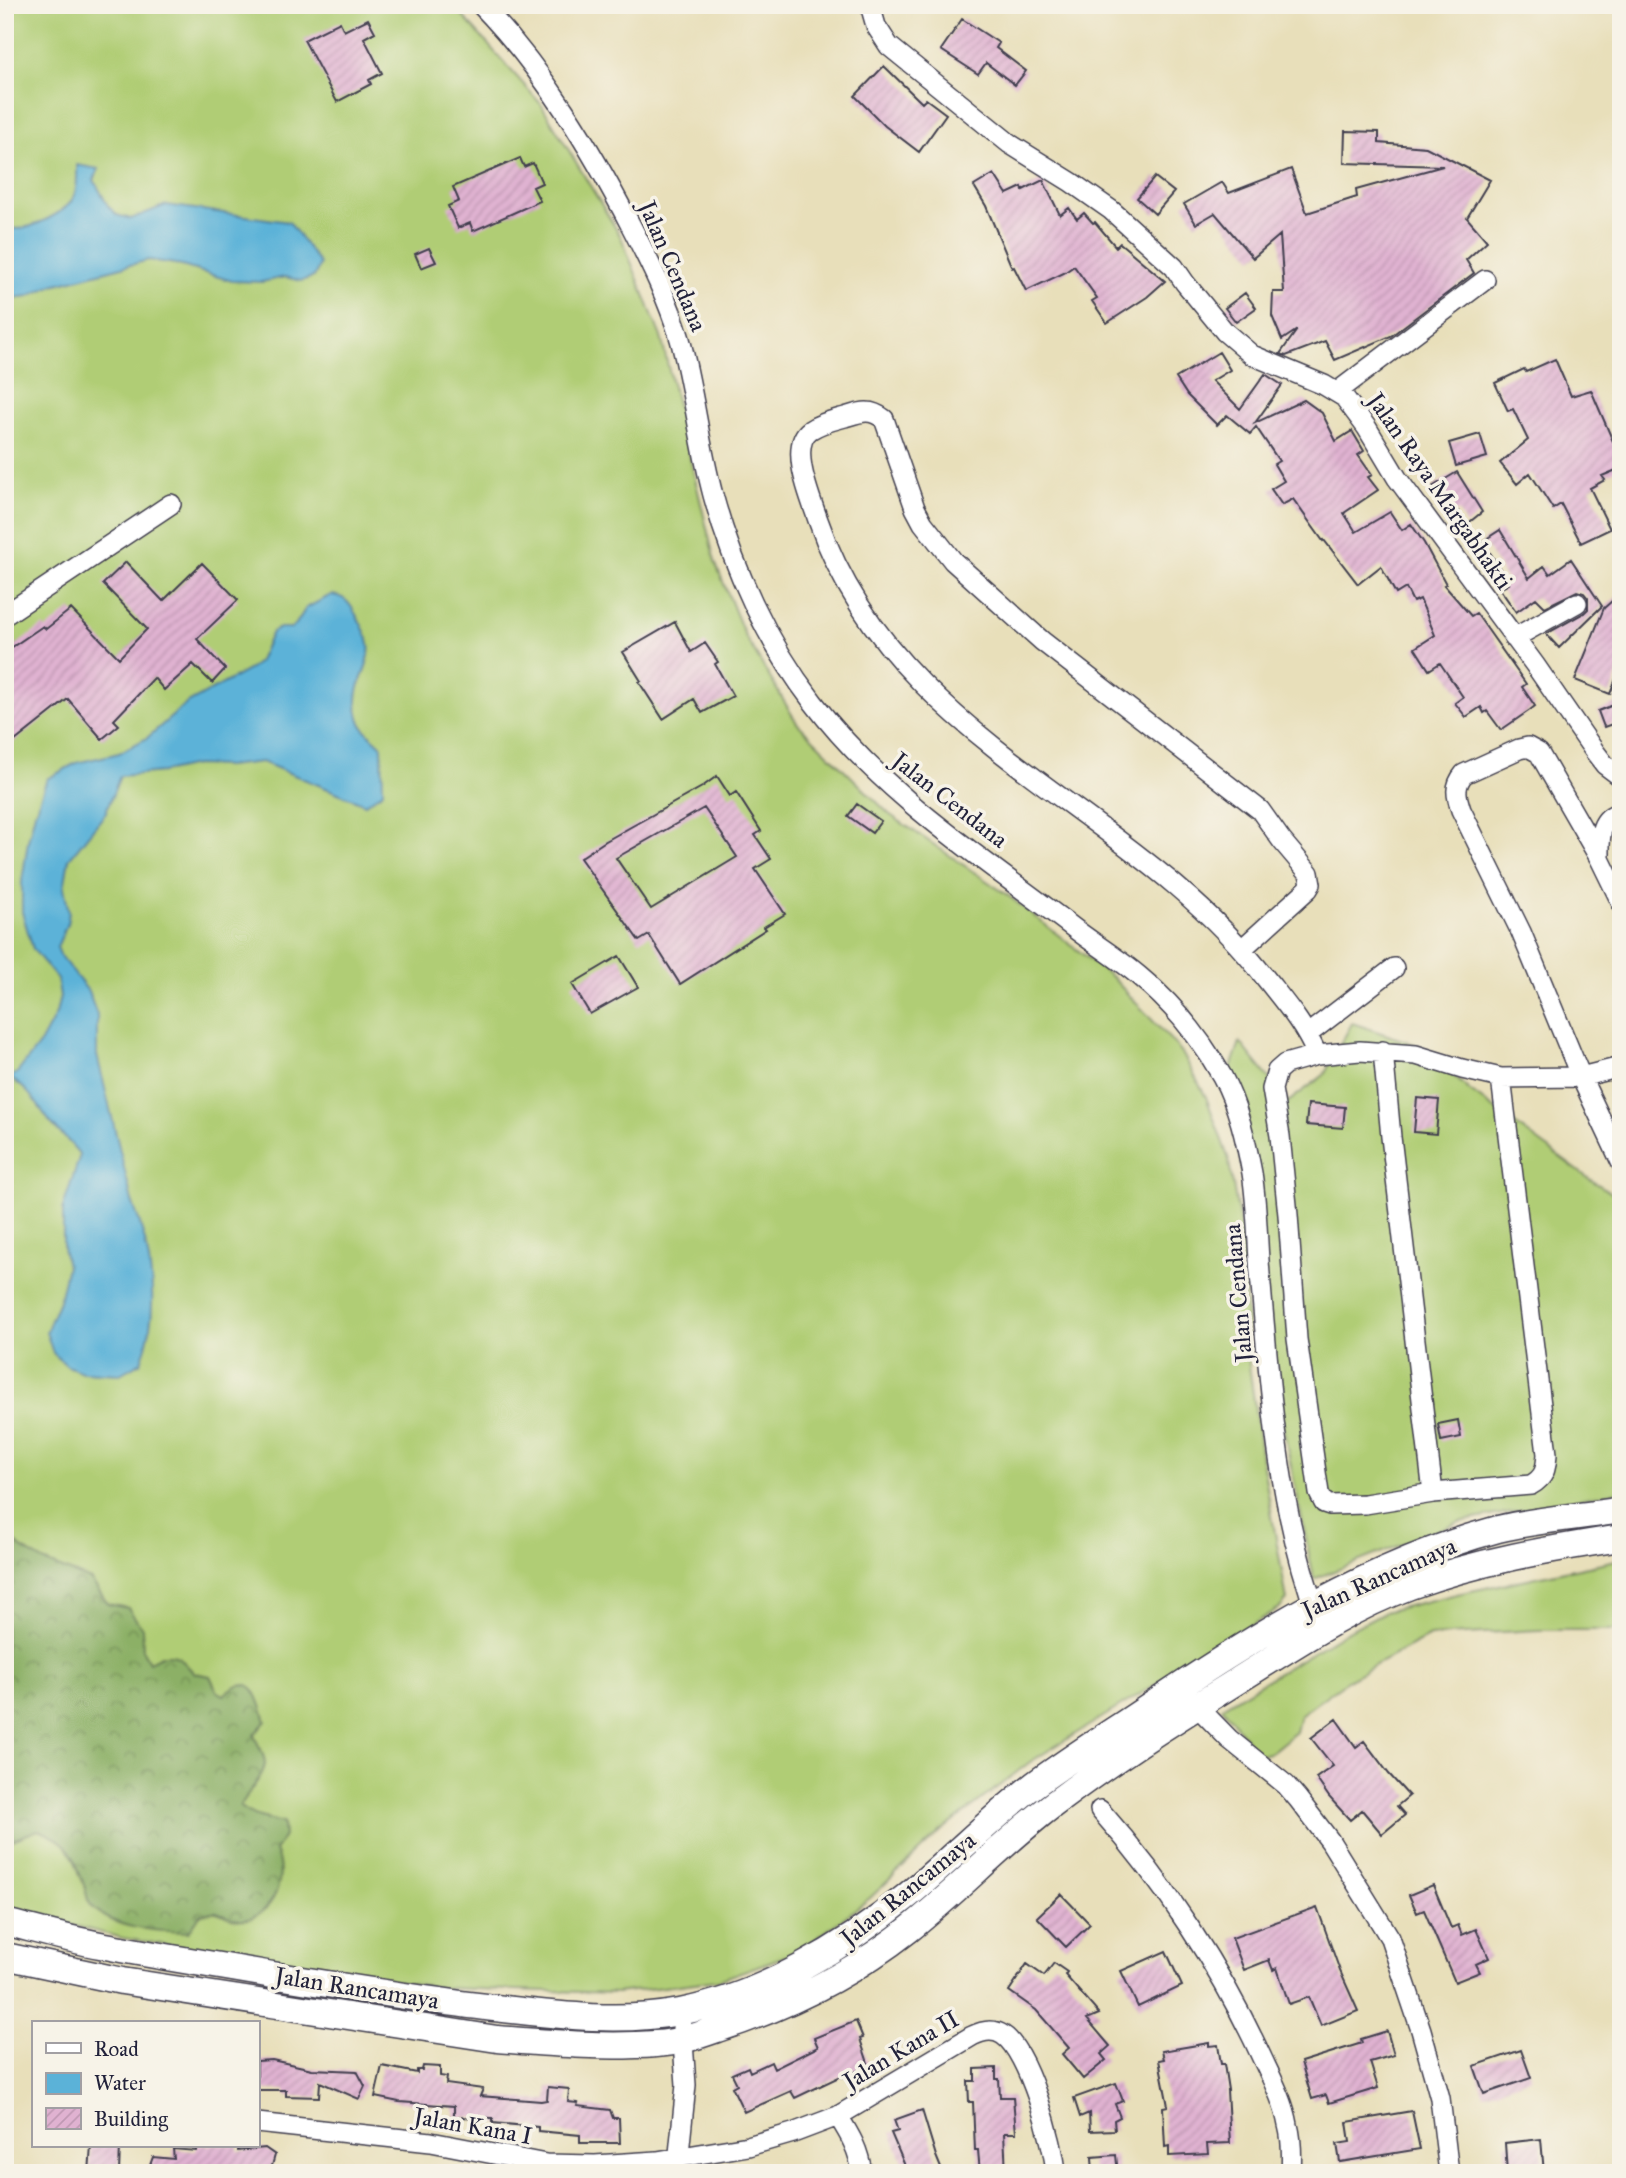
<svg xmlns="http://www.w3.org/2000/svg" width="1626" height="2178" font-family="'IM FELL Great Primer',serif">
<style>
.grass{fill:#b0cd74;stroke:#697858;stroke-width:2}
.forest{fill:url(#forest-crowns);stroke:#576950;stroke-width:2}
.water{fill:#5bb2d8;stroke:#3e6a8a;stroke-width:2}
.building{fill:url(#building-hatch);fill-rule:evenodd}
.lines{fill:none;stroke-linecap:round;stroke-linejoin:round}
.street-casing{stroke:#403e4e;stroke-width:22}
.secondary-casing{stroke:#403e4e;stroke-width:29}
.street{stroke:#fff;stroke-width:19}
.secondary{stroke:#fff;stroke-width:26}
.labels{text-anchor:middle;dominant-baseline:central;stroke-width:7;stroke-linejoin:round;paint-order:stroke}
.street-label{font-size:24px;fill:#22223b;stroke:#f7f3e8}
</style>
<defs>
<pattern id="forest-crowns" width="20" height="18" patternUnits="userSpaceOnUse" patternTransform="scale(1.75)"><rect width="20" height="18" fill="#8cb066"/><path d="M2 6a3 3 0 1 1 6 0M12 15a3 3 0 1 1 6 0" fill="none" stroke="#728f55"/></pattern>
<pattern id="building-hatch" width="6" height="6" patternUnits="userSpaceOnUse" patternTransform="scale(1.75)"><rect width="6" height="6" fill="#e0b2d1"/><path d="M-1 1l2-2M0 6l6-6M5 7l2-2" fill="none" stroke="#c099b4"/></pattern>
</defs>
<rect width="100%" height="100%" fill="#f7f3e8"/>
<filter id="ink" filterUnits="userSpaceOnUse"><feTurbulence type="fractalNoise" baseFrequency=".0143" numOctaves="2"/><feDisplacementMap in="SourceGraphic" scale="14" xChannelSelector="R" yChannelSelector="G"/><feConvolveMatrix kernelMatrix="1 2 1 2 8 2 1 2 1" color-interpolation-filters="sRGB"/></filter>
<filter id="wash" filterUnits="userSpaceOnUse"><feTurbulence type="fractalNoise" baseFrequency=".00686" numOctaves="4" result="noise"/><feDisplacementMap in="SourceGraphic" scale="28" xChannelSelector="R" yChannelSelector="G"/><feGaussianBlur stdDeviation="1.57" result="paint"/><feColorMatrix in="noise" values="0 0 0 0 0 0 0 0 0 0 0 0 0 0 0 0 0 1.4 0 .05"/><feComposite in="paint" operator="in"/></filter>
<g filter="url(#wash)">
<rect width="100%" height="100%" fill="#e8dfba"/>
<path class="grass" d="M5 5H453L541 104 621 237 661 337 715 562 745 636 797 723 889 814 1006 894 1113 978 1181 1051 1206 1097 1228 1157 1242 1235 1249 1365 1262 1460 1287 1600 1281 1607 1030 1762 941 1831 870 1898 800 1951 718 1980 617 1993 443 1988 122 1938 5 1908Z
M1352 1023 1420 1046 1469 1090 1588 1178 1621 1199V1491L1459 1522 1314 1579 1272 1373 1270 1343 1227 1079 1240 1042 1288 1102 1324 1075Z
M1621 1559V1630H1539L1430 1636 1351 1678 1300 1715 1296 1732 1270 1753 1258 1755 1222 1707 1346 1632 1384 1612 1457 1594Z"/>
<path class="forest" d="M5 1530 20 1547 45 1562 91 1580 108 1604 128 1608 142 1628 143 1651 149 1662 163 1655H173L180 1658 194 1673 210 1676 217 1691 224 1695C252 1668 258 1697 266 1721L254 1735C257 1743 264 1754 265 1762 266 1774 246 1795 240 1807L256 1816 283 1823 284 1836 275 1851C288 1877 274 1916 242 1920 233 1921 225 1914 216 1912 211 1911 205 1914 200 1915L189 1932C157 1931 114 1931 91 1905 86 1900 87 1892 84 1885 71 1852 73 1843 38 1830L5 1843Z"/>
<path class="water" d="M77 165 99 169 94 180 108 206 117 215 131 219 166 205 289 222 320 264 314 277 301 281 285 277 262 282 232 281 175 264 149 260 53 285 29 296 5 299V226C9 227 12 228 16 229 31 229 67 212 73 198 78 187 77 176 77 165Z
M331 595C344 596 349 602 355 613 360 622 367 633 369 643 373 667 350 686 359 717 362 730 373 737 382 746L383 792 365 804 262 762 227 766 195 765 163 772 120 776 105 814 69 859 64 888 69 912 67 924 57 947 61 957 88 991 97 1015V1055L132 1201C152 1251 161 1310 141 1362L120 1374 82 1372 67 1366 53 1353 46 1332 59 1301 67 1266 63 1248V1208L80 1155C71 1143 60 1133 50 1122 38 1106 28 1087 9 1078L17 1073 41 1042 56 1014 60 996 57 979 33 949 22 912V881L28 841 35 812 47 779 76 763 119 753 147 738 186 704 250 669 259 661 272 632 280 628H291L296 624 306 608Z"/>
<g id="blocks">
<path class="building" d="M368 19 375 32 364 38 382 73 369 80 371 84 337 102 304 40 340 22 344 31Z
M962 19 999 43 996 48 1026 71 1015 85 986 63 978 74 941 50Z
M884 66 922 103 926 99 946 114 919 152 885 126 855 96Z
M1345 131 1379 132V143L1426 147 1490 180 1467 218 1487 241 1466 260 1474 273 1391 336 1335 360 1325 341 1286 356 1280 354 1297 330 1282 340 1272 316 1273 292H1284L1280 235 1253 258 1215 213 1196 224 1184 204 1222 182 1229 193 1291 169 1307 213 1357 197 1356 190 1443 166 1344 163Z
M520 158 524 167 533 163 542 183 533 187 540 201 473 231 470 223 458 228 448 206 459 201 453 187Z
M994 174 1007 194 1022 187 1023 190 1043 180 1060 215 1069 208 1077 219 1084 213 1093 223 1095 222 1116 247 1120 243 1165 281 1147 297 1107 323 1092 301 1097 298 1074 266 1064 273 1026 291 1014 267 1012 268 986 206 974 186Z
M1155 177 1174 192 1155 214 1137 198Z
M429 248 436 262 421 268 415 254Z
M1245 293 1256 308 1236 322 1225 308Z
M1219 352 1230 370 1212 381 1240 409 1265 374 1282 385 1255 423 1304 400 1322 413 1336 441 1352 431 1364 451 1358 455 1372 475 1368 477 1378 490 1344 513 1356 532 1390 512 1402 530 1411 524 1424 543 1446 584 1444 585 1471 616 1476 613 1526 684 1522 687 1535 706 1530 710 1501 730 1487 711 1484 713 1481 707 1466 717 1455 703 1463 697 1440 663 1429 670 1415 648 1435 635 1420 599 1413 602 1406 588 1396 594 1381 566 1358 584 1324 540 1323 541 1293 499 1282 505 1271 489 1284 481 1274 464 1279 461 1256 427 1250 434 1227 415 1217 425 1187 395 1176 378Z
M1555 359 1571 396 1591 390 1621 460V468L1602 476 1605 480 1590 488 1610 529 1581 543 1561 504 1553 509 1530 473 1517 484 1500 463 1528 440 1513 409 1508 411 1495 383 1524 369 1526 372Z
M1480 434 1487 457 1456 466 1449 443Z
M1457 472 1482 512 1466 525 1458 511 1449 516 1432 487Z
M1500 530 1529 578 1544 566 1550 574 1571 559 1602 606 1559 648 1546 634 1584 613 1588 609V598L1584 593 1577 591 1545 607 1536 598 1516 612 1500 589 1509 584 1483 541Z
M126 562 163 601 202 563 238 600 197 639 225 669 212 683 193 664 164 690 154 678 114 720 119 725 102 739 68 699 5 749V652L43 626 46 629 71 609 119 658 147 629 103 584Z
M1621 593V666L1610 694 1575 680 1604 608Z
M675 622 691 652 705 643 718 662 715 664 733 696 702 713 694 699 663 719 639 682 641 681 623 652Z
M1621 702V721L1604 727 1598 711Z
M717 776 730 796 736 792 761 831 755 835 771 859 755 869 785 914 764 927 766 929 680 984 649 935 639 941 580 858 604 842 702 787ZM704 808 737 857 651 909 616 858Z
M857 804 881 821 872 833 848 816Z
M619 956 638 987 590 1014 572 984Z
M1417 1098 1439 1100 1436 1134 1414 1132Z
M1308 1104 1345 1107 1343 1128 1306 1125Z
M1458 1420 1461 1437 1441 1441 1438 1424Z
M1336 1719 1356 1747 1364 1741 1389 1774 1409 1796 1397 1806 1405 1815 1382 1834 1362 1810 1350 1820 1329 1797 1316 1778 1333 1766 1311 1738Z
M1433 1885 1451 1928 1458 1925 1462 1935 1476 1929 1489 1958 1476 1964 1480 1972 1455 1982 1424 1910 1417 1913 1409 1895Z
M1061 1894 1090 1924 1066 1947 1037 1917Z
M1317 1907 1340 1971 1358 2011 1321 2026 1309 1997 1289 2004 1277 1968 1273 1970 1269 1960 1244 1970 1232 1938Z
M1166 1951 1182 1986 1138 2007 1121 1971Z
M1054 1963 1067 1972 1065 1975 1099 2014 1087 2019 1110 2046 1101 2054 1106 2060 1083 2079 1062 2054 1069 2048 1036 2010 1009 1991 1027 1964 1044 1976Z
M856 2021 863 2038 860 2039 869 2066 843 2077V2075L795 2098 791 2091 744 2112 732 2087 737 2084 732 2074 748 2067 750 2072 771 2062 774 2069 818 2047 814 2038Z
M1387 2031 1394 2055 1370 2062 1378 2088 1329 2103 1326 2095 1312 2099 1301 2062 1362 2043 1361 2039Z
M1209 2043V2046L1218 2045 1221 2064H1224L1228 2090H1227L1230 2143 1207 2144 1208 2154 1169 2156V2146L1165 2147 1163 2107 1168 2106 1159 2060 1164 2059 1162 2051Z
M1521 2050 1531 2078 1484 2094 1474 2066Z
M272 2060 312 2069 357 2071 365 2086 359 2099 320 2082 319 2097 286 2096V2090H257V2061Z
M382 2066 417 2073V2070H422L423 2066 440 2067V2076L447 2077 446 2084 483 2089 480 2096 541 2101 547 2100 548 2087 569 2089 568 2102 578 2103 577 2106 610 2110 613 2118H619L620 2143H580V2135L538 2131V2127L493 2123V2118L454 2117V2106L399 2102 375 2097Z
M996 2068V2079H999L1000 2097H1013L1016 2133H1004L1006 2173H980L978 2150H975L973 2102H969L968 2081H975V2069Z
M1116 2083 1123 2101 1115 2104 1120 2117 1114 2120 1115 2130 1090 2131 1089 2113 1080 2117 1074 2098Z
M922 2110 936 2156 943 2173H908L891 2133 898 2131 894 2120Z
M1412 2111 1420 2149 1340 2162 1337 2144 1350 2142 1347 2122Z
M1541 2139 1544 2173H1507L1505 2143Z
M91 2145H120L119 2173H89Z
M197 2145H238V2151L265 2148 275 2155 270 2173H147L153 2157 174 2159 173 2149 196 2151Z
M1116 2155 1118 2173H1093L1092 2157Z"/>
</g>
</g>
<g filter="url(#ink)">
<use href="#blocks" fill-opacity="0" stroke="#403e4e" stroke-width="2"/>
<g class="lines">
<g class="street-casing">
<path id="street" d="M481 5C543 69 590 147 631 226 650 263 668 299 680 339 694 390 699 443 713 495 733 568 767 642 813 702 883 795 984 859 1075 929 1096 945 1119 959 1139 976 1172 1003 1201 1039 1222 1076 1238 1105 1246 1141 1252 1173 1258 1210 1257 1247 1261 1285 1270 1393 1279 1515 1318 1617
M870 5 876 26 889 46 1010 144 1071 182 1111 210 1174 267 1185 283 1225 332 1252 355 1324 385 1344 397 1367 428 1397 478 1535 665 1595 752 1605 765 1621 777
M1337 392 1485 280
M5 615 171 504
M1514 638 1577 603
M1600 858C1600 838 1598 818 1621 812
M1621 902 1600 859 1539 753 1528 747 1519 749 1464 774C1454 786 1456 795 1461 810L1521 932 1581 1077 1621 1162
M1243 948 1308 889 1311 884 1309 873 1282 841 1260 810 1042 641 953 561 923 523 915 508 884 419C870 408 861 412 845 417 834 420 820 423 810 430 788 446 811 499 818 520 895 744 1134 805 1267 980 1286 1004 1305 1026 1317 1055
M1308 1034 1394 968
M1383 1051 1391 1137 1433 1493
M1501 1078 1547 1454C1546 1469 1545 1477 1531 1485L1433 1493 1365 1504 1330 1505 1324 1503 1319 1493 1297 1339 1288 1215 1280 1136 1272 1089 1277 1071 1285 1064 1317 1055 1360 1051 1416 1055 1462 1069 1501 1078 1581 1077 1621 1067
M1189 1698 1229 1739 1286 1785 1298 1799 1330 1841 1390 1938 1421 2030 1440 2098 1449 2173
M1100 1810C1165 1883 1223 1972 1263 2060 1273 2081 1284 2102 1288 2125 1292 2140 1292 2157 1291 2173
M838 2116C850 2135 859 2150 862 2173
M257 2123 431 2142 546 2164 595 2165 657 2161 748 2146 793 2133 838 2116 972 2036C982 2031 993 2028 1003 2035 1028 2051 1054 2143 1056 2173
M677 2173 686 2085 682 2028"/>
</g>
<g class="secondary-casing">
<path id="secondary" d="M5 1922C37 1930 68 1939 100 1945 161 1957 223 1966 284 1977 351 1988 418 1999 486 2007 549 2014 616 2024 680 2012 761 1996 844 1948 907 1896 950 1860 990 1819 1034 1785 1072 1757 1112 1732 1152 1705 1259 1633 1372 1563 1498 1529 1538 1519 1580 1517 1621 1510
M5 1956 122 1981 497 2039C549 2043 603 2048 656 2044 677 2043 697 2036 717 2029 786 2007 852 1974 908 1930 961 1888 1008 1837 1063 1797 1119 1755 1178 1718 1237 1681 1293 1646 1348 1609 1410 1586 1479 1561 1549 1549 1621 1538"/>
</g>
<use href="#street" class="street"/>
<use href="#secondary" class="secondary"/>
</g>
</g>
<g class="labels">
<g class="street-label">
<text transform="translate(673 266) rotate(67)">Jalan Cendana</text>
<text transform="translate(1440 491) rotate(55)">Jalan Raya Margabhakti</text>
<text transform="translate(950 800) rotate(38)">Jalan Cendana</text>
<text transform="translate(1238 1293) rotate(-95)">Jalan Cendana</text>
<text transform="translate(1379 1578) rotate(-24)">Jalan Rancamaya</text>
<text transform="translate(908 1889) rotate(-39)">Jalan Rancamaya</text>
<text transform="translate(357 1988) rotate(9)">Jalan Rancamaya</text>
<text transform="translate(901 2050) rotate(-31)">Jalan Kana II</text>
<text transform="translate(473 2126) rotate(10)">Jalan Kana I</text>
</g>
</g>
<rect width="1626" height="2178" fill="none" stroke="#f7f3e8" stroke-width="28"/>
<rect x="32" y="2021" width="228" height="126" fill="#f7f3e8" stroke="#a29fa3" stroke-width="2"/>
<rect x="46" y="2043" width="35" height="10" fill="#ffffff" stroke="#a29fa3" stroke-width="2"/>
<text x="94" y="2056" font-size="21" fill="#22223b">Road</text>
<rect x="46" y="2073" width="35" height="21" fill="#5bb2d8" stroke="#a29fa3" stroke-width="2"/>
<text x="94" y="2090" font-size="21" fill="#22223b">Water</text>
<rect x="46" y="2108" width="35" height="21" fill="url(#building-hatch)" stroke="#a29fa3" stroke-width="2"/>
<text x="94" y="2126" font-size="21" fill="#22223b">Building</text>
</svg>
